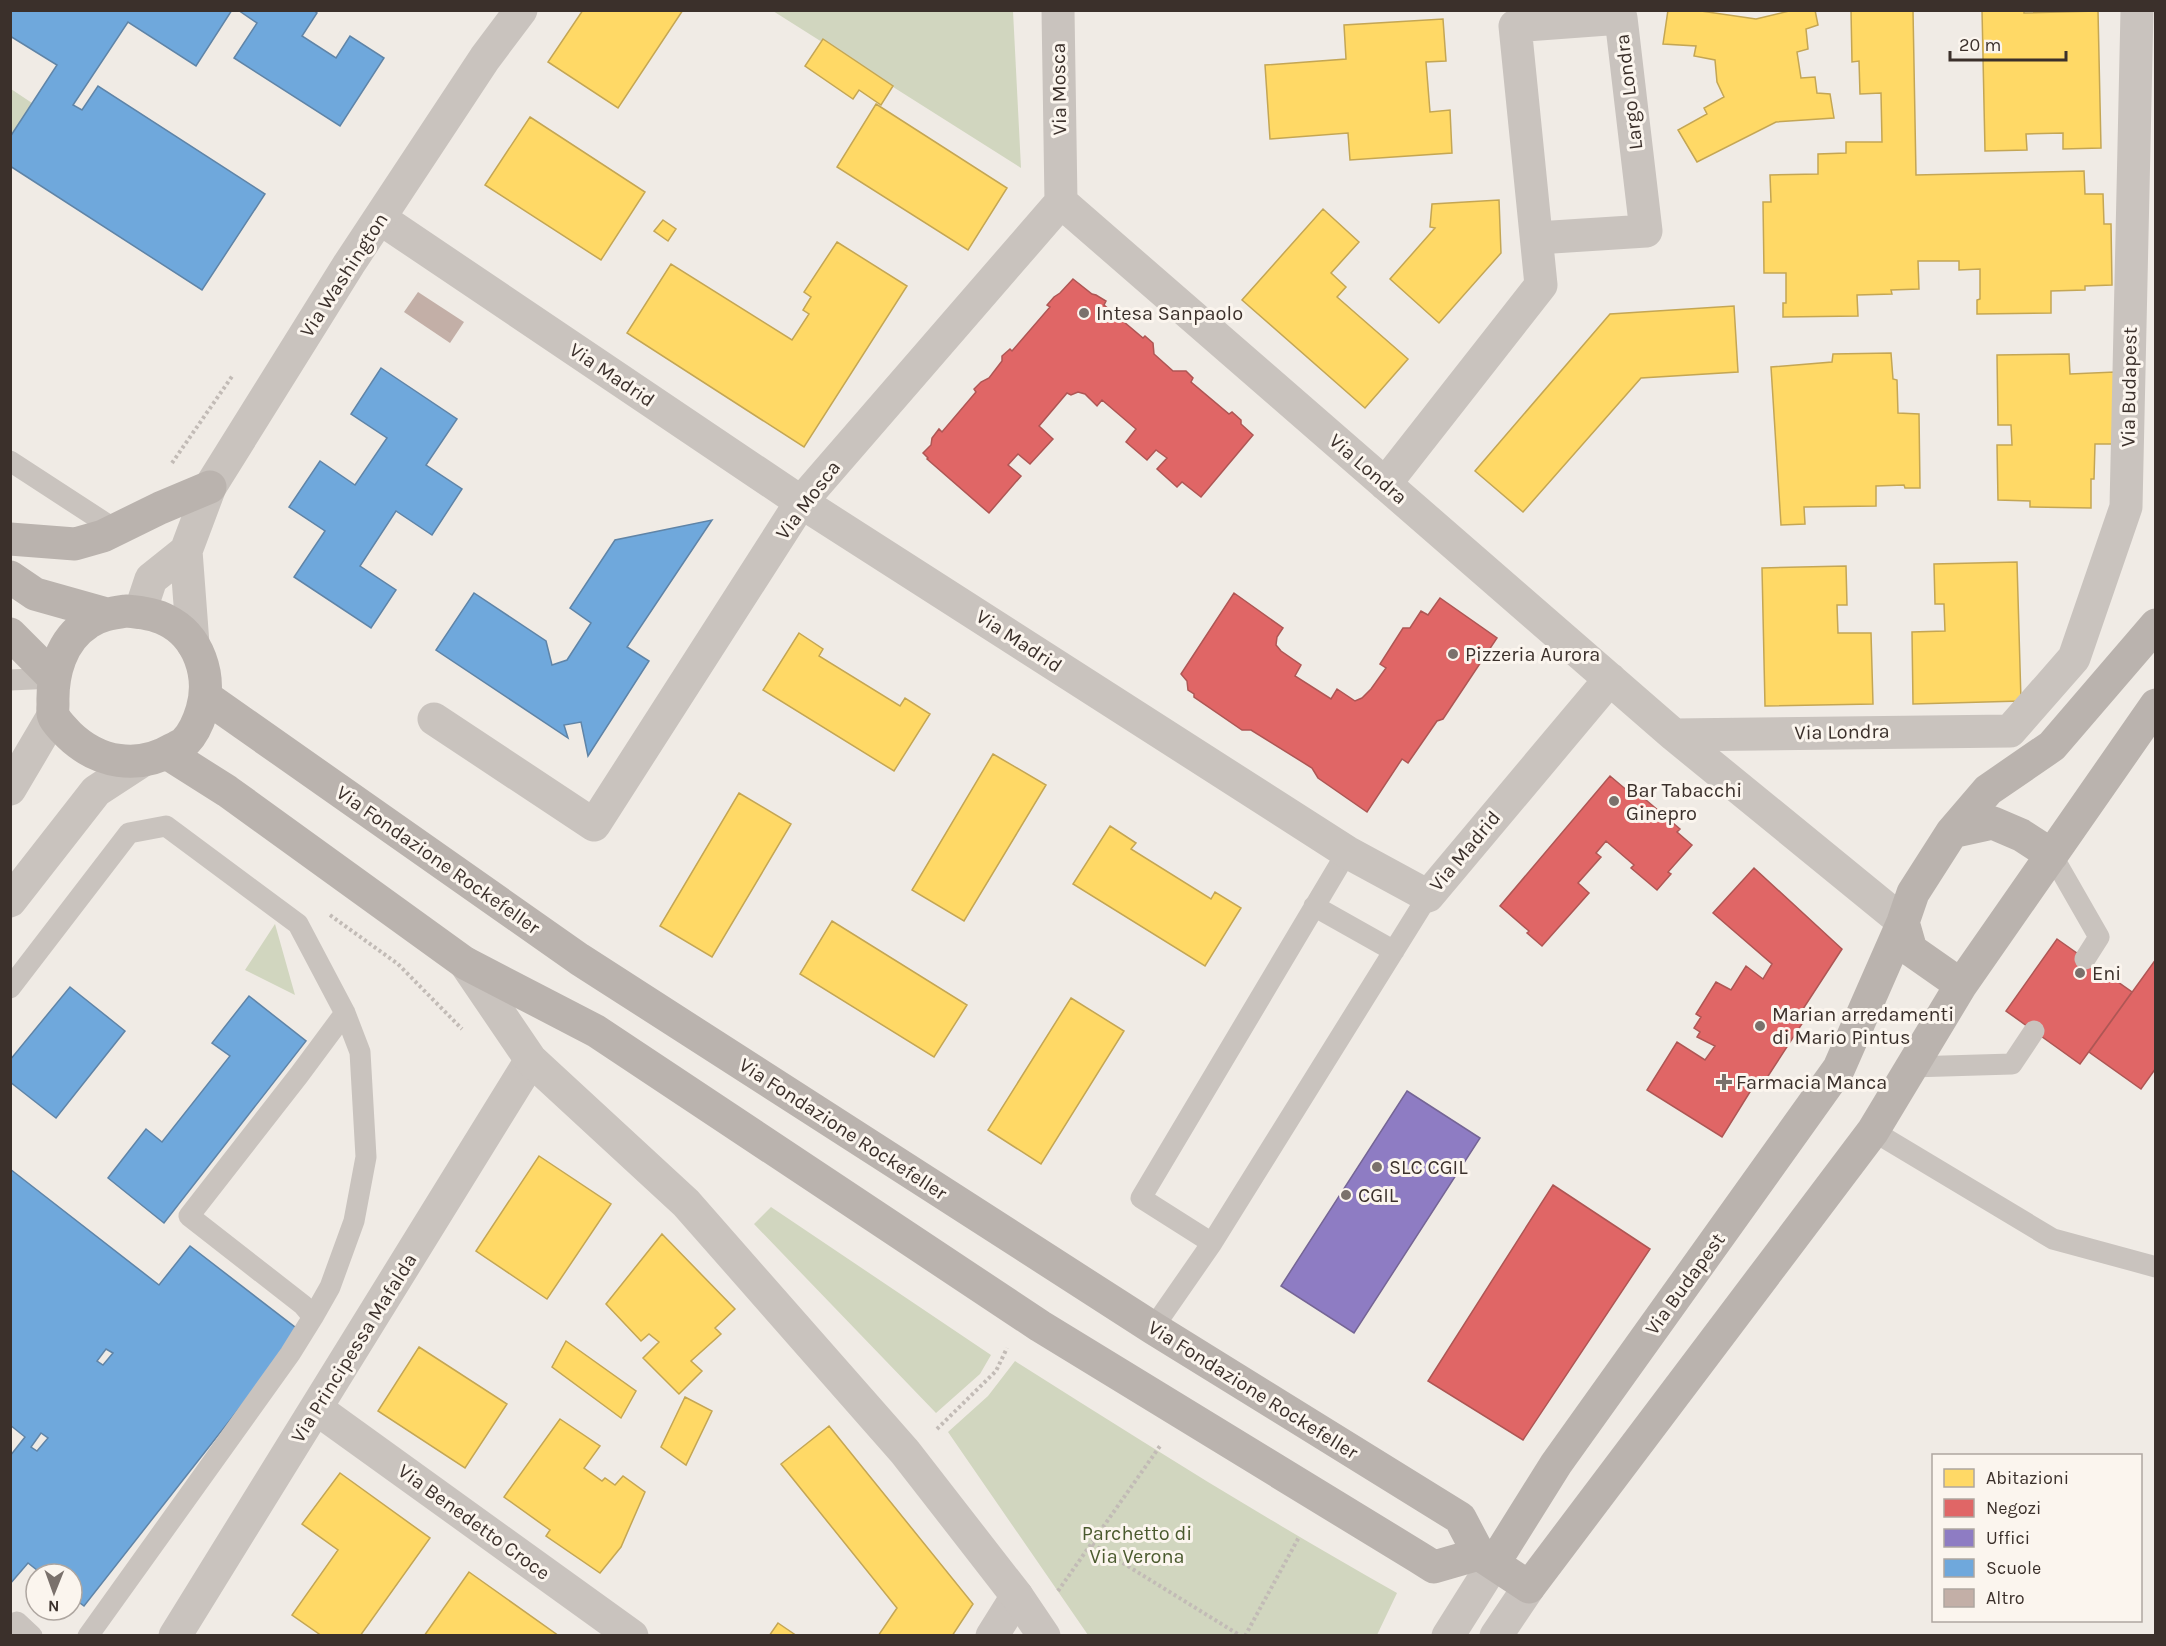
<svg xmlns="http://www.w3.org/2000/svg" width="2166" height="1646" font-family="Karla,sans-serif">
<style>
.green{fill:#d1d6bf}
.homes{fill:#ffd966;stroke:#c4a654;stroke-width:1.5}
.shops{fill:#e06666;stroke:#ae5654;stroke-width:1.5}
.offices{fill:#8e7cc3;stroke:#756595;stroke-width:1.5}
.schools{fill:#6fa8dc;stroke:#5f84a7;stroke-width:1.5;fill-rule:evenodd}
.building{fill:#c3afa7}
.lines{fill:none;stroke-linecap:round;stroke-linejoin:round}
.path{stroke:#c2bbb6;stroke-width:4;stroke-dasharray:3 3;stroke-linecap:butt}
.service{stroke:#c9c3be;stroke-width:21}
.minor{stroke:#c9c3be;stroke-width:33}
.tertiary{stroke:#c9c3be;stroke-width:33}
.secondary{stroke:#bab3ae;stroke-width:33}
.poi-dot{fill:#7a716c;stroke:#fbf5ee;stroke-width:2}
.labels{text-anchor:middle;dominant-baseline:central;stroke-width:6;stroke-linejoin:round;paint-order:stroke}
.street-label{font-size:20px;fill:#3b302b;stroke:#fbf5ee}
.poi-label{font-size:20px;fill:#3b302b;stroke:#fbf5ee;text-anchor:start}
.park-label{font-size:20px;fill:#4a5a2e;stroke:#fbf5ee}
</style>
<rect width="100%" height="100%" fill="#f0ebe5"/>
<path class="green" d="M773 11H1013L1021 168Z
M11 89 32 103 11 137Z
M275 924 295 995 245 970Z
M771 1207 991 1355 980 1374 936 1413 754 1224Z
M1015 1361C1141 1441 1267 1520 1397 1593L1377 1635H1088L948 1432 988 1396Z"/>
<path class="homes" d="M583 10H683L618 108 548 62Z
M1668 10H1694L1756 19 1793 10H1815L1818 25 1806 29 1808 49 1797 52 1801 78 1815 77 1817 93 1830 94 1834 118 1776 122 1697 162 1678 130 1707 114 1704 108 1724 97 1717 82 1715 60 1694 56 1696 46 1663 44Z
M1851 10H1913L1916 175 2084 171 2085 194H2103L2104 224H2111L2112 285 2085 286V290L2051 291V313L1977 314V300L1980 299V269L1959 270V261H1918L1919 289 1891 290 1892 294 1857 295 1858 316 1783 317V303H1786V273H1764L1763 202H1771L1770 175 1818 174V154L1846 153V142H1882L1881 93 1860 94 1859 61 1852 62Z
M1982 10H2024V13L2098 11 2101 148 2063 149V133L2026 134 2027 150 1985 151Z
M1443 19 1446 61 1426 62 1430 112 1450 110 1452 153 1350 160 1348 133 1270 139 1265 65 1346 59 1344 25Z
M823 39 893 86 881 105 859 90 853 99 805 66Z
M876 104 1007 188 968 250 837 167Z
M530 117 645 192 601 260 485 185Z
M1499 200 1501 253 1439 323 1390 279 1435 228 1430 227 1432 204Z
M1323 209 1359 242 1331 273 1346 287 1337 297 1408 359 1365 408 1242 300Z
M663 220 676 229 668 241 654 231Z
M837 242 907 286 804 447 627 333 671 264 792 340 809 314 803 310 811 297 804 292Z
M1734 306 1738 372 1641 378 1523 512 1475 471 1610 314Z
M1891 353 1893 379 1897 380 1898 413 1919 414 1920 488H1905L1904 485 1876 486V506L1804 507 1805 524 1781 525 1771 367 1832 362 1833 354Z
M2069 354 2070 374 2115 372 2114 444H2095L2094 479H2091V508L2030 507V501L1998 500 1997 445H2012L2011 425H1998L1997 355Z
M2017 562 2021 701 1913 704 1912 632 1945 631 1944 604H1935L1934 564Z
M1846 566 1847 605H1837L1838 633H1871L1873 704 1765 706 1762 568Z
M799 633 823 649 819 656 900 706 905 698 930 714 894 771 763 690Z
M993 754 1046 785 964 921 912 890Z
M739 793 791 824 712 957 660 926Z
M1110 826 1136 843 1131 849 1211 899 1215 892 1241 908 1205 966 1073 884Z
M832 921 967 1005 934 1057 800 974Z
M1071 998 1124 1031 1041 1164 988 1130Z
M539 1156 611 1204 547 1299 476 1251Z
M662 1234 735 1309 715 1328 721 1334 691 1361 702 1371 679 1394 643 1358 659 1342 649 1334 641 1341 606 1304Z
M566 1341 636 1391 621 1418 552 1367Z
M419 1347 507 1404 465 1468 378 1411Z
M685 1397 712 1411 686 1465 661 1447Z
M560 1419 600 1446 584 1468 602 1481 605 1478 615 1485 623 1476 645 1492 621 1547 600 1573 546 1536 550 1530 504 1497Z
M829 1426 973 1604 952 1636H878L897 1608 781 1464Z
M340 1473 430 1538 360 1636H322L292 1615 338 1550 302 1524Z
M469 1572 559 1636H424Z
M778 1623 797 1636H769Z"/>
<path class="shops" d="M1073 279 1092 294 1096 295 1106 301 1104 305 1143 338 1145 336 1153 343 1154 354 1173 371H1186L1193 378 1191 382 1229 414 1232 412 1241 420V424L1253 435 1201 497 1182 482 1177 487 1157 469 1167 458 1156 450 1147 460 1126 442 1136 429 1102 400 1097 406 1085 394 1078 392 1071 395 1067 393 1039 426 1053 439 1030 464 1018 454 1008 465 1021 476 989 513 927 459 928 458 923 453 931 445 932 438 939 429 942 432 976 392 974 389 981 382 989 378 1002 361V356L1010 349 1012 351 1050 307 1047 305 1054 297 1060 293Z
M1234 593 1283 628 1277 637 1276 645 1281 651 1301 665 1295 676 1331 699 1337 689 1355 701 1362 698 1371 689 1386 668 1380 664 1403 628H1410L1421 611 1428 615 1440 598 1497 638 1443 719 1437 721 1408 763 1402 759 1367 812 1318 778 1312 768 1251 730H1242L1194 697V694L1188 690 1187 681 1181 674Z
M1610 776 1636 798 1639 794 1680 829 1677 832 1692 845 1668 872 1671 874 1657 890 1631 868 1634 865 1606 841 1596 853 1601 857 1578 883 1589 893 1542 946 1527 933 1529 931 1500 906Z
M1754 868 1842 949 1801 1012 1807 1016 1759 1090 1753 1087 1722 1137 1647 1090 1677 1042 1705 1060 1715 1046 1697 1037 1700 1032 1694 1028 1701 1017 1696 1014 1716 982 1731 990 1746 966 1763 979 1772 964 1713 913Z
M2057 939 2132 992 2080 1064 2006 1011Z
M2156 959V1068L2141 1089 2089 1052Z
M1553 1185 1650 1249 1523 1440 1428 1381Z"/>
<path class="offices" d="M1407 1091 1480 1138 1354 1333 1281 1286Z"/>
<path class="schools" d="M10 10H232L196 66 128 22 73 105 82 110 98 86 265 194 202 290 10 166V137L57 65 10 36Z
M238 10H313L317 13 302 36 336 58 350 36 384 58 340 126 234 58 257 23Z
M381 368 457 419 426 465 462 489 432 535 396 511 360 566 396 590 371 628 294 577 325 531 289 507 320 461 355 485 387 438 351 414Z
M712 520 627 647 649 661 588 756 581 722 564 725 568 738 436 650 474 593 546 641 552 665 567 660 591 623 570 608 615 540Z
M70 987 125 1031 56 1118 10 1082V1060Z
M249 996 306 1041 164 1223 108 1178 146 1129 162 1142 230 1056 212 1043Z
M10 1169 159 1285 190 1246 300 1331 84 1606 72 1597V1574H42L28 1563 10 1584V1456L25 1437 10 1425ZM106 1349 113 1353 103 1365 97 1361ZM41 1433 48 1438 37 1451 31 1447Z"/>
<path class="building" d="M418 292 464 322 450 343 404 312Z"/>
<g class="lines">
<path class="path" d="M172 463 233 375
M330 915 398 964 462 1029
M937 1429 996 1371 1007 1348
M1092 1544 1241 1636
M1058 1591 1160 1446
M1245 1636 1299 1537"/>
<path class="service" d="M10 461 116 530
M10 680 54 678
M2052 855 2099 937 2085 959
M1314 906 1394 951
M10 988 129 833 166 826 298 924 345 1013 360 1052 366 1157 354 1221 330 1287 313 1317 290 1354 88 1636
M1911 1067 2012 1064 2034 1031
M1873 1131 2053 1239 2156 1267
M1212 1243 1141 1198 1347 852
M313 1317 303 1305 189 1216 299 1075 345 1013
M1153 1328 1212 1243 1428 896
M10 1630 17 1622 32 1636"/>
<path class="minor" d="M1061 202 1674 735 1903 922
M381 219 801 502 1347 852 1428 896 1610 679
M1385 484 1541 285 1515 26 1621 18 1646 231 1537 238
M434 719 594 825 801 502 1061 202 1058 10
M1674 735 2010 731 2074 658 2126 507 2137 10
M317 1409 632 1636
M175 1636 531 1060
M992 1636 1017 1596"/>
<path class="tertiary" d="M186 551 193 644
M140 612 151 579 186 551 210 487 349 264 485 58 521 10
M10 789 53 716
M10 901 96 791 142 761
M465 963 531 1060 686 1203 905 1452 1017 1596 1044 1636
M1448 1636 1494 1563
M1496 1636 1529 1587"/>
<path class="secondary" d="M10 539 75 544 103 536 160 508 210 487
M10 577 35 594 106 614
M126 611C139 612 155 614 166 620 199 636 212 676 202 710 199 720 193 734 185 742 182 745 177 747 173 749 138 770 98 763 69 735 64 730 57 723 54 717 52 713 53 708 53 704 52 674 61 640 88 623 99 615 113 613 126 611Z
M10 634 54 678
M206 697 579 959 1153 1328 1460 1518 1479 1554 1529 1587 1873 1131 1961 985 2156 705
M167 753 227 791 465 963 596 1031 1040 1326 1418 1557 1434 1567 1479 1554
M1952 832 1993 823 2021 835 2052 855
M1903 922 1911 950 1961 985
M1494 1563 1556 1464 1839 1068 1903 922 1913 893 1952 832 1988 790 2052 746 2156 625"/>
</g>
<g class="poi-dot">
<circle cx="1084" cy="313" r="6"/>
<circle cx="1453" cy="654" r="6"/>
<circle cx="1614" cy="801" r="6"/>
<circle cx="2080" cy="973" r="6"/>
<circle cx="1760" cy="1026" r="6"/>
<path d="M1721 1073h6v6h6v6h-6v6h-6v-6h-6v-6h6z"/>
<circle cx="1377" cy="1167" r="6"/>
<circle cx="1346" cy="1195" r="6"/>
</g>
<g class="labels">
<g class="street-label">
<text transform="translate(1059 89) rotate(-91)">Via Mosca</text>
<text transform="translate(1629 92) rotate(-97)">Largo Londra</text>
<text transform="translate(344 275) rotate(-57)">Via Washington</text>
<text transform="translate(612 375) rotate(34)">Via Madrid</text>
<text transform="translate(2129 387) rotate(-89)">Via Budapest</text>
<text transform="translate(1368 469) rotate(41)">Via Londra</text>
<text transform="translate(808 500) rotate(-53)">Via Mosca</text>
<text transform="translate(1019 641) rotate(33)">Via Madrid</text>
<text transform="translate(1842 732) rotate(-1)">Via Londra</text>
<text transform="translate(1465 851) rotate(-50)">Via Madrid</text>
<text transform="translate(438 860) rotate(35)">Via Fondazione Rockefeller</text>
<text transform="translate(843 1129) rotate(33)">Via Fondazione Rockefeller</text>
<text transform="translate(1685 1284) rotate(-54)">Via Budapest</text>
<text transform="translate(354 1348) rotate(-58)">Via Principessa Mafalda</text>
<text transform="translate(1253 1390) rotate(32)">Via Fondazione Rockefeller</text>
<text transform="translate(474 1522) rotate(36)">Via Benedetto Croce</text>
</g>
<g class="poi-label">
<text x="1096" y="313">Intesa Sanpaolo</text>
<text x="1465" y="654">Pizzeria Aurora</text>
<text x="1626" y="790">Bar Tabacchi<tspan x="1626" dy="23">Ginepro</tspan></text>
<text x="2092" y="973">Eni</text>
<text x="1772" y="1014">Marian arredamenti<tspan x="1772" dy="23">di Mario Pintus</tspan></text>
<text x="1736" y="1082">Farmacia Manca</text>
<text x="1389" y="1167">SLC CGIL</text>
<text x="1358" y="1195">CGIL</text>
</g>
<g class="park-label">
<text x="1137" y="1533">Parchetto di<tspan x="1137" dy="23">Via Verona</tspan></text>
</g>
</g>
<rect width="2166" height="1646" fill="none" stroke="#3b302b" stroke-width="24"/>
<rect x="1932" y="1454" width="210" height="168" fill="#fbf5ee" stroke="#aea6a0" stroke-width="1.5"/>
<rect x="1944" y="1469" width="30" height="18" fill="#ffd966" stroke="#aea6a0" stroke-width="1.5"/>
<text x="1986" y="1484" font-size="18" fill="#3b302b">Abitazioni</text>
<rect x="1944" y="1499" width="30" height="18" fill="#e06666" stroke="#aea6a0" stroke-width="1.5"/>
<text x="1986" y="1514" font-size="18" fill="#3b302b">Negozi</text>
<rect x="1944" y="1529" width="30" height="18" fill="#8e7cc3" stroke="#aea6a0" stroke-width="1.5"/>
<text x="1986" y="1544" font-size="18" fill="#3b302b">Uffici</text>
<rect x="1944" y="1559" width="30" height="18" fill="#6fa8dc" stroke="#aea6a0" stroke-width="1.5"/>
<text x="1986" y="1574" font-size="18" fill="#3b302b">Scuole</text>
<rect x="1944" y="1589" width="30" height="18" fill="#c3afa7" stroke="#aea6a0" stroke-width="1.5"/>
<text x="1986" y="1604" font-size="18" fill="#3b302b">Altro</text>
<g transform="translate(54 1592) rotate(181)"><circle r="28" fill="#fbf5ee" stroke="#aea6a0" stroke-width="1.5"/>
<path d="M0-4.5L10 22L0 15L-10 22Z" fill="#7a716c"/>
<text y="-9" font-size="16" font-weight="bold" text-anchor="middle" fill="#3b302b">N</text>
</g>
<path d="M1950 51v9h116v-9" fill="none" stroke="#3b302b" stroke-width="3"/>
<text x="1959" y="51" font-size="18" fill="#3b302b" stroke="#fbf5ee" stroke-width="4.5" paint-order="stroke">20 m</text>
</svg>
